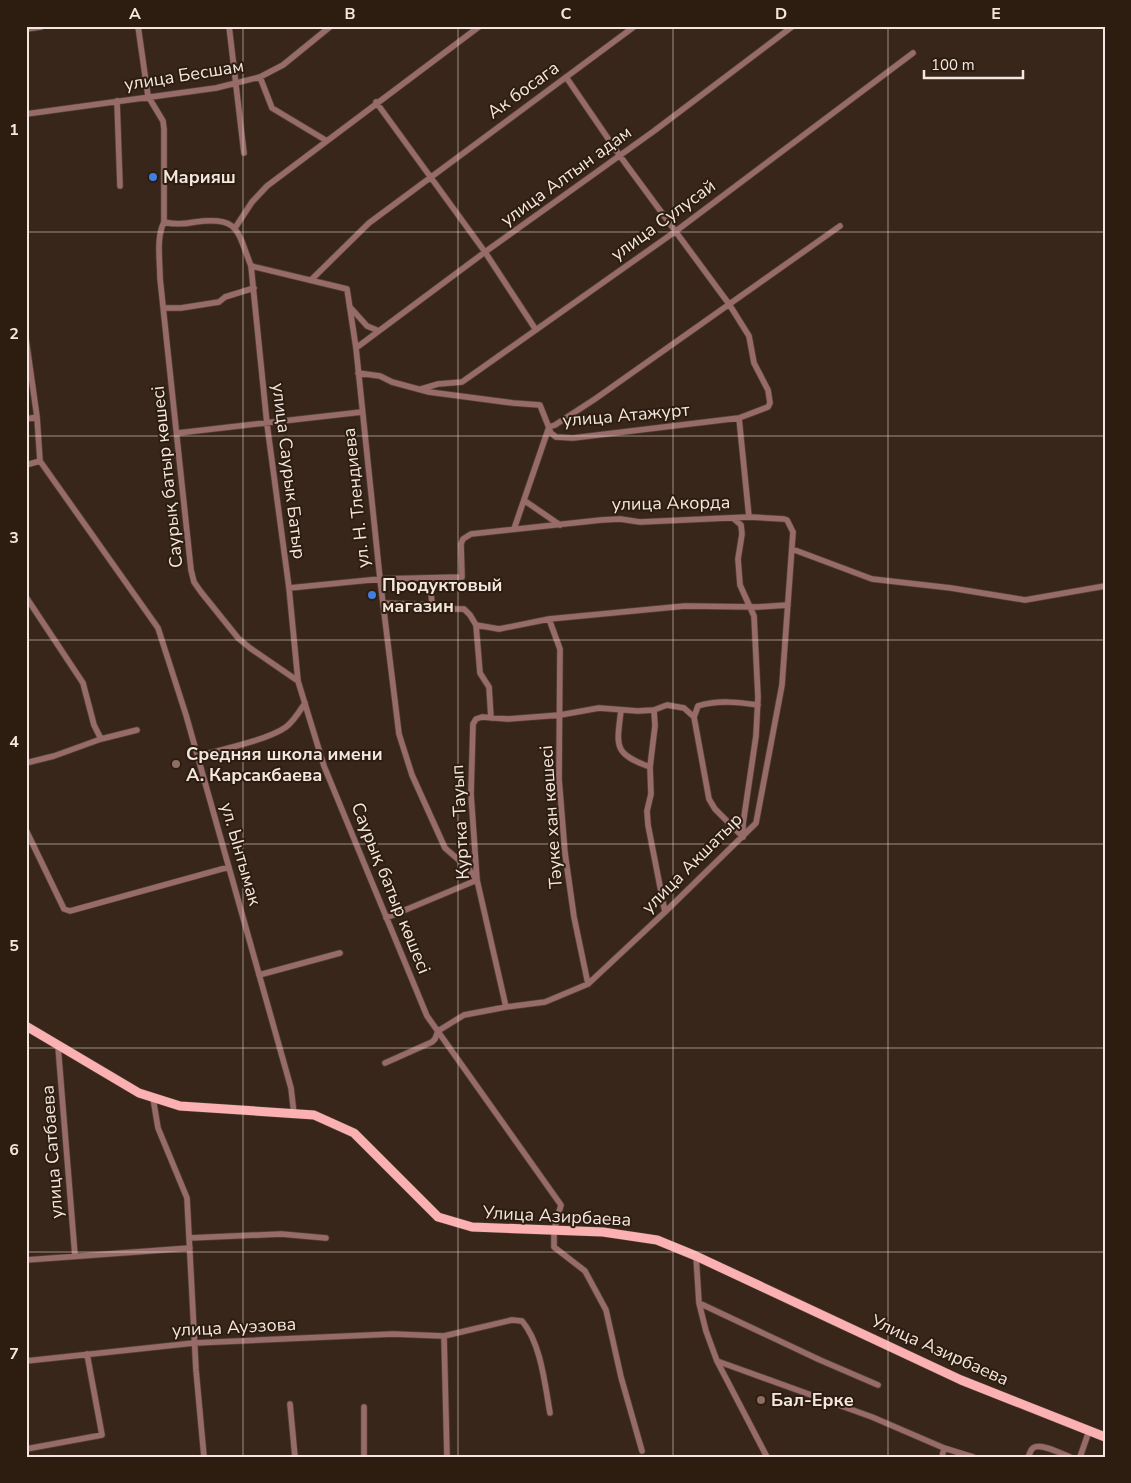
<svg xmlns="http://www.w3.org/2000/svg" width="1131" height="1483" font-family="'Nunito Sans',sans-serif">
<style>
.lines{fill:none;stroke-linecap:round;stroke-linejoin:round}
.minor-casing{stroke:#524136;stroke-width:7}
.primary-casing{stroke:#524136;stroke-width:10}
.minor{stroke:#986b6b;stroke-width:5.5}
.primary{stroke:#fbb0b1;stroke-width:9}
.grid{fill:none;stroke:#f3e7df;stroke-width:1;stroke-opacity:0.55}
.shop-dot{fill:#3f7fe0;stroke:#2d1c10;stroke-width:2}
.education-dot{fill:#8d6e63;stroke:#2d1c10;stroke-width:2}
.labels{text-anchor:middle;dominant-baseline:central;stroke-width:4;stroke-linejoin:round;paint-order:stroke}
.street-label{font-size:18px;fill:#f3e7df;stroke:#2d1c10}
.poi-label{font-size:18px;font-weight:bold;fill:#f3e7df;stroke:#2d1c10;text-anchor:start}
.neatline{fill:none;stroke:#f3e7df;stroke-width:2}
.grid-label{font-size:16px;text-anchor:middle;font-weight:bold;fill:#f3e7df}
</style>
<rect width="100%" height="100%" fill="#38261a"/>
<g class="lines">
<g class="minor-casing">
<path id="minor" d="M138 26 148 96 163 121 164 129V222C156 238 160 260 160 278L191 570 194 582 201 592 238 638 250 648 298 681 324 766 427 1016 561 1205 554 1230V1247L585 1271 606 1310 621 1377 642 1451
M229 26 244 153
M26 29 41 27
M260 77 272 108 327 141
M117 101 120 186
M376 102 485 252 536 330
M26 114 216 88 260 77 283 65 331 26
M164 222C175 225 185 224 195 222 239 216 237 230 251 266L347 289 356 348 380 579 399 734 412 775 445 848 468 868 477 880 386 918
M235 228 252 202 267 186 480 26
M251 266 267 424 289 588 298 681
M311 280 369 223 635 26
M350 307 367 326 379 331
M164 308H181L219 302 225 297 254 288
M26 339 37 417 40 461
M356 348 485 252 654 131 793 26
M358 373 380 376 392 382 429 392 513 403 540 405 551 433 556 437 573 438 739 418 768 407 770 403 768 390 754 363 749 336 729 304 620 156 566 77
M421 389 438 384 462 382 676 231 913 53
M739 418 749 517
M26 419 37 417
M178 433 362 412
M40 461 158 628 186 715 291 1088 294 1114
M26 465 40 461
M525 501 560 525
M733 518 741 525 742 534 738 559 740 585 754 616 758 697 756 736 743 824V837
M514 529 549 427 555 425 595 399 840 226
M792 549 872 579 951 588 1025 600 1105 586
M430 578 432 605
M289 588 380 579 462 577 461 544 463 539 471 534 601 520 620 519 640 522 749 517 784 519 787 520 793 532 782 685 756 823 752 827 665 912 588 984 545 1002 506 1007 464 1015 438 1031 435 1039 432 1042 385 1063
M26 597 83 683 94 725 101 739 137 730
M383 603 432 605 438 609H464L470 615 476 625 499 629 549 619 685 606 758 607 788 605
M549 619 560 649 559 779 565 853 574 917 588 984
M476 625 480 673 489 687 491 718
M621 710C617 746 612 753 650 767
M654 710 655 726 650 767 651 794 647 811 648 825 665 912
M694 717 698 706C718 700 738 702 758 705
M198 756C220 750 268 740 286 727 294 721 299 712 305 703
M26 763 54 756 101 739
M26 830 64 909 70 911 229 867
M259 975 340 953
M506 1007 477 880 471 794 473 724 476 719 482 717 508 719 560 715 599 708 638 711 654 710 667 705 684 708 694 717 709 799 715 809 743 837
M58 1046 75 1256
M153 1098 158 1128 187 1198 196 1370 204 1457
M189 1238 281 1234 326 1238
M696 1256 699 1303 820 1360 878 1385
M26 1260 190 1248
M699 1303 706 1331 717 1361 767 1457
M444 1336 447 1457
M26 1361 194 1343 393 1334 444 1336 512 1320 522 1321C541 1343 545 1385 550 1413
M717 1361 872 1417 944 1448 973 1457
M290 1404 295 1457
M26 1449 102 1435 87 1354
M364 1457V1407
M942 1457 944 1448
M1028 1457C1030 1454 1030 1451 1032 1449 1038 1441 1062 1454 1070 1457
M1080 1457 1089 1431"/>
</g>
<g class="primary-casing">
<path id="primary" d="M26 1026 139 1093 180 1106 314 1115 354 1133 438 1217 472 1227 603 1232 657 1240 696 1256 961 1380 1105 1437"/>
</g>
<use href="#minor" class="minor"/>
<use href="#primary" class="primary"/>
</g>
<path class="grid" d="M243 26V1457M458 26V1457M673 26V1457M888 26V1457M26 232H1105M26 436H1105M26 640H1105M26 844H1105M26 1048H1105M26 1252H1105"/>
<g class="shop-dot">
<circle cx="153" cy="177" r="5"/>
<circle cx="372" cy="595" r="5"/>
</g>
<g class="education-dot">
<circle cx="176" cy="764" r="5"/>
<circle cx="761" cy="1400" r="5"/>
</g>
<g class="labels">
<g class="street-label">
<text transform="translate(184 75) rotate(-9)">улица Бесшам</text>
<text transform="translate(523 90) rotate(-36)">Ак босага</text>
<text transform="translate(566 176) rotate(-36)">улица Алтын адам</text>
<text transform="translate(663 220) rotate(-36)">улица Сулусай</text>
<text transform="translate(626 415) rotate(-5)">улица Атажурт</text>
<text transform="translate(289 471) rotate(83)">улица Саурык Батыр</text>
<text transform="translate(167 477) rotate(-96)">Саурық батыр көшесі</text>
<text transform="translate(356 498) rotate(-96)">ул. Н. Тлендиева</text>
<text transform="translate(671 503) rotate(-1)">улица Акорда</text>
<text transform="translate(551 817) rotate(-94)">Тәуке хан көшесі</text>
<text transform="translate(460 822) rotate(-93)">Куртка Тауып</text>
<text transform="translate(241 854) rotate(74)">ул. Ынтымак</text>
<text transform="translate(692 863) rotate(-45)">улица Акшатыр</text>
<text transform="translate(391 888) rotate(68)">Саурық батыр көшесі</text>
<text transform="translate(52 1152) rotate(-94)">улица Сатбаева</text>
<text transform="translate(557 1216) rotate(3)">Улица Азирбаева</text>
<text transform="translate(234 1327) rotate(-3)">улица Ауэзова</text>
<text transform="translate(940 1350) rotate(24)">Улица Азирбаева</text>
</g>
<g class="poi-label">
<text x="163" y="177">Марияш</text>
<text x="382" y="585">Продуктовый<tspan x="382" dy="21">магазин</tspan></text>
<text x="186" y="754">Средняя школа имени<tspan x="186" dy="21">А. Карсакбаева</tspan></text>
<text x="771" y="1400">Бал-Ерке</text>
</g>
</g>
<rect width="1131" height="1483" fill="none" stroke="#2d1c10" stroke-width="55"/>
<path d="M924 70v8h99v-8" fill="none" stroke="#f3e7df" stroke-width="2.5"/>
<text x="931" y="70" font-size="15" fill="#f3e7df" stroke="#2d1c10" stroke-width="4" paint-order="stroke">100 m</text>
<rect x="28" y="28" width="1076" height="1428" class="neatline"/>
<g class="grid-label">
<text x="135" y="19">A</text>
<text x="350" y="19">B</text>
<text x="566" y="19">C</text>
<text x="781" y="19">D</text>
<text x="996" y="19">E</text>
<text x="14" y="135">1</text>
<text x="14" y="339">2</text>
<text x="14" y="543">3</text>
<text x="14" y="747">4</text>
<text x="14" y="951">5</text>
<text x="14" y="1155">6</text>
<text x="14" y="1359">7</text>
</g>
</svg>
